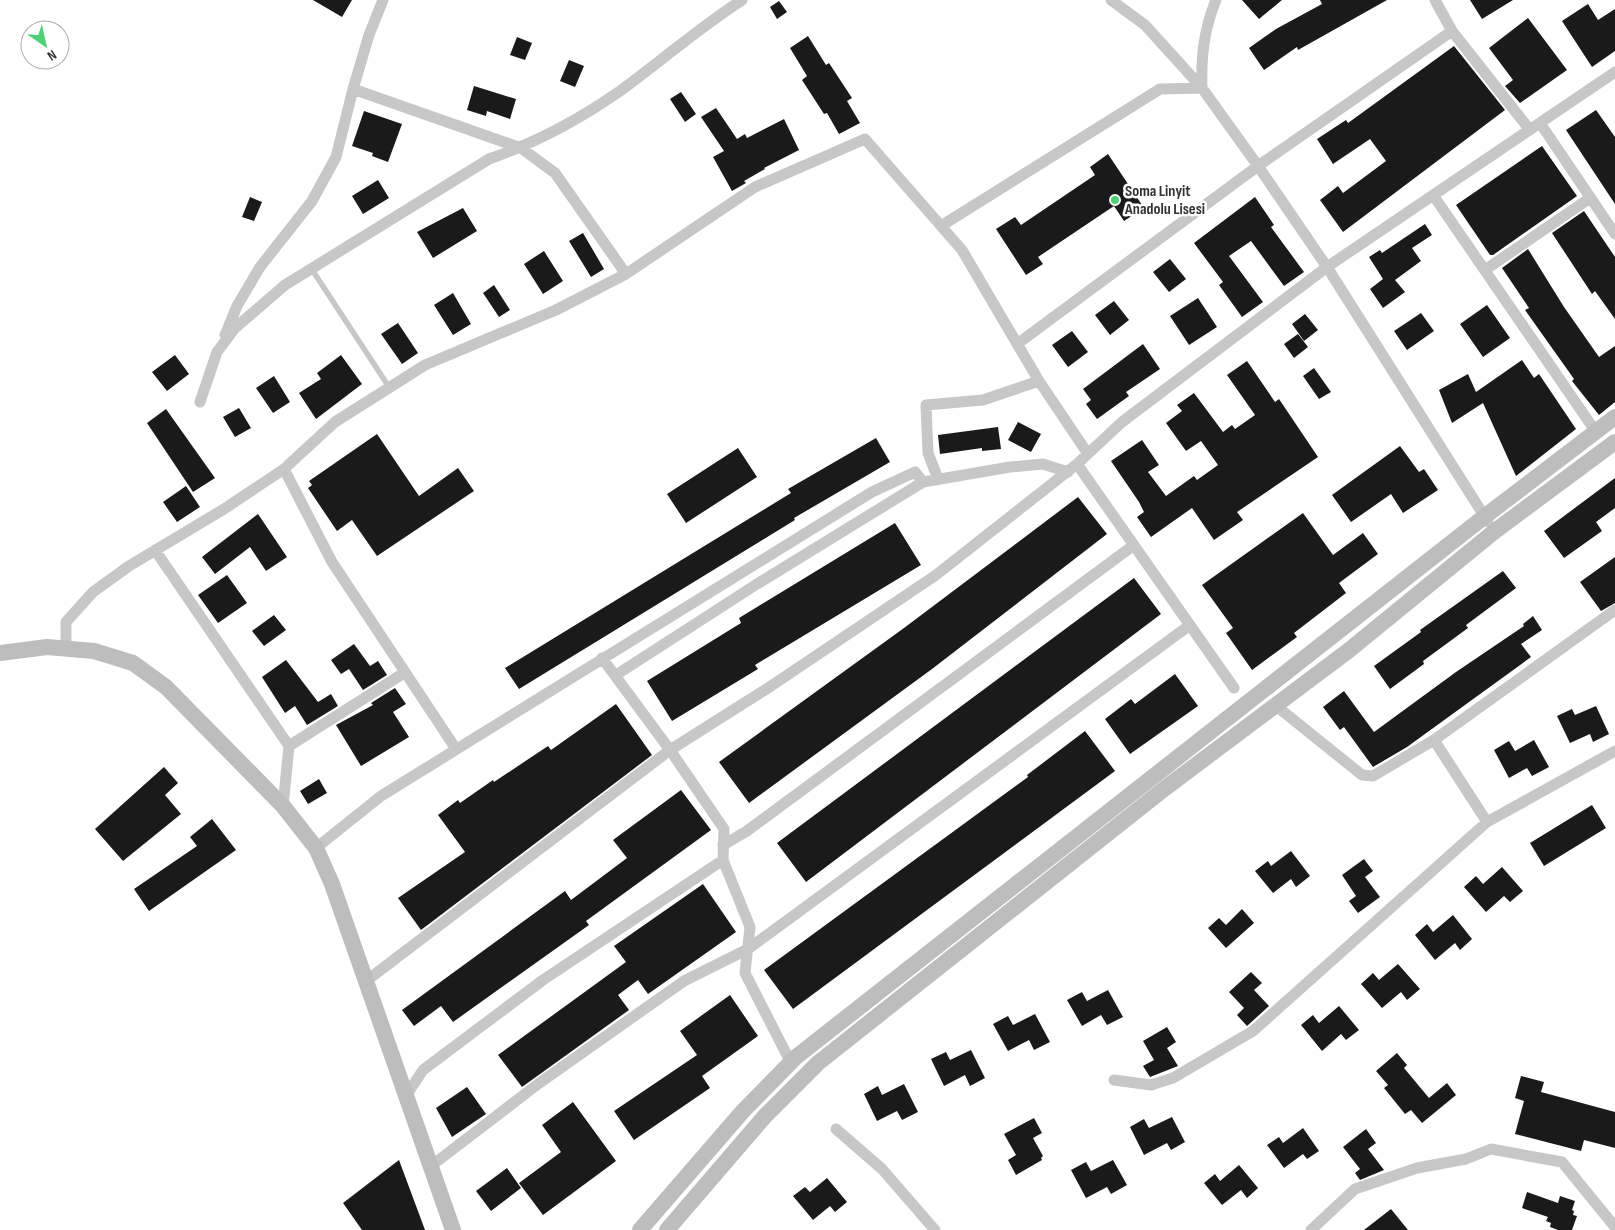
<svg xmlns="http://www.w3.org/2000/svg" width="1615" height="1230" font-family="'Sofia Sans Condensed',sans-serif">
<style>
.building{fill:#1a1a1a}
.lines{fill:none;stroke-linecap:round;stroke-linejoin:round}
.lane{stroke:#c7c7c7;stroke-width:5.5}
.street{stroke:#c7c7c7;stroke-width:11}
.secondary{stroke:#bdbdbd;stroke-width:16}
.poi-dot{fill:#4cd375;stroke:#fff;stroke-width:2}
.labels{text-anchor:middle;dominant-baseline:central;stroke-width:5;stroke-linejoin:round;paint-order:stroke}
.poi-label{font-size:16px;font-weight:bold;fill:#333;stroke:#fff;text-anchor:start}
</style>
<rect width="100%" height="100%" fill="#fff"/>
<path class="building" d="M313 0H352L342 17Z
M1242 0H1282L1259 19Z
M1320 0H1387L1298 50 1297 47 1264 70 1249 48 1276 29 1322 4Z
M1470 0H1513L1482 19Z
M779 1 787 12 777 19 770 7Z
M1588 4 1598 20 1615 9V51L1592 67 1562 21Z
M1528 18 1567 70 1520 103 1505 86 1513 80 1489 48Z
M808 36 826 65 829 63 852 98 847 101 860 123 839 134 827 113 824 114 802 80 807 76 790 48Z
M517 37 532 43 525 60 510 55Z
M1454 46 1505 110 1343 232 1320 200 1338 186 1343 193 1386 161 1370 139 1333 164 1317 139 1346 120 1348 123Z
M569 60 584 66 575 87 560 81Z
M474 86 516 99 510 119 487 111 486 116 467 110Z
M681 92 696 114 685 122 670 99Z
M716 108 737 139 745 134 747 138 784 119 799 150 764 168 765 169 744 181 746 183 732 191 713 157 724 151 701 117Z
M1596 110 1615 137V204L1566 130Z
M364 111 402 124 388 162 372 156 373 153 352 146Z
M1542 146 1577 196 1493 255H1490L1456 205Z
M1108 154 1144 208 1124 221 1114 206 1038 257 1043 264 1026 275 996 229 1015 217 1021 225 1095 175 1090 167Z
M378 180 389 198 363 214 352 196Z
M250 197 262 202 254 221 242 217Z
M1255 197 1274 225 1271 227 1304 272 1284 286 1251 241 1229 256 1263 302 1242 317 1219 285 1223 282 1194 243Z
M463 208 477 231 433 258 417 232Z
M1584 211 1615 257V319L1595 291 1592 294 1552 233Z
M1425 224 1432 235 1412 248 1421 261 1395 280 1405 292 1383 308 1370 289 1383 279 1369 257 1380 250 1382 253Z
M583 233 604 269 591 277 569 241Z
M1528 249 1564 307 1599 357 1615 346V402L1599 415 1572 381 1574 379 1525 310 1529 308 1502 268Z
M544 251 563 281 543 294 524 264Z
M1170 259 1186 279 1169 292 1153 272Z
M494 285 510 310 499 317 483 293Z
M453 293 471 324 453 335 434 305Z
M1198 298 1217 327 1189 345 1170 316Z
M1114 301 1129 320 1110 335 1095 315Z
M1487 305 1510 338 1483 357 1460 324Z
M1421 313 1434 331 1407 350 1394 331Z
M1305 314 1318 330 1304 341 1292 324Z
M398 323 418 353 402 364 381 334Z
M1072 331 1088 352 1068 367 1052 345Z
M1298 334 1308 347 1294 358 1284 344Z
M1143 344 1160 369 1126 392 1129 396 1097 419 1086 404 1091 400 1083 389Z
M175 355 189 374 167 391 152 372Z
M341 355 362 384 316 419 299 393 321 379 317 373Z
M1522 360 1534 378 1539 374 1576 429 1516 476 1483 403 1452 423 1439 390 1468 374 1476 392Z
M1247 361 1275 402 1279 399 1318 457 1237 512 1243 520 1214 540 1192 508 1151 537 1137 517 1144 512 1139 502 1111 461 1142 440 1159 465 1148 472 1166 496 1194 476 1197 480 1218 465 1201 441 1186 451 1166 423 1182 411 1177 405 1194 393 1223 432 1232 425 1235 429 1255 415 1227 375Z
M1314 368 1331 392 1319 399 1303 376Z
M274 376 290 402 273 413 256 388Z
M239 408 251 428 235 437 223 417Z
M166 409 215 478 193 492 147 423Z
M1018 422 1041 434 1031 452 1008 440Z
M998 427 1001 449 982 451V448L940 454 938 435Z
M377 434 419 496 458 468 474 491 377 556 352 520 337 531 308 488 312 485 309 481Z
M876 438 890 462 794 518 795 520 519 689 505 668 791 493 788 489Z
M1400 446 1419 472 1424 469 1438 490 1403 513 1391 494 1351 522 1332 495Z
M738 448 757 477 686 523 667 494Z
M1615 478V508L1596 522 1602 531 1564 558 1544 531Z
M186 486 200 507 177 522 163 502Z
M1078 497 1107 534 932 669 749 803 719 762 904 628Z
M1303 513 1333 555 1363 533 1378 554 1339 583 1346 593 1294 633 1297 637 1252 670 1226 633 1233 628 1202 585Z
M258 514 287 557 266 571 250 547 215 574 202 557Z
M895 523 921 565 755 665 758 669 672 721 647 681 741 623 739 618Z
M1615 557V603L1601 611 1580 582Z
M1503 571 1516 588 1466 625 1468 628 1423 661 1424 664 1390 689 1374 666 1421 632 1420 630Z
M227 575 247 603 218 623 198 595Z
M1134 578 1161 614 806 882 777 843Z
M274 615 286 630 264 646 252 631Z
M1533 616 1542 630 1521 644 1531 657 1407 747 1373 767 1344 727 1340 730 1323 707 1344 691 1374 732 1456 672 1524 626 1523 624Z
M354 644 370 666 378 661 387 675 363 690 349 669 341 674 331 660Z
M286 660 318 702 331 694 338 706 307 725 295 706 285 713 262 677Z
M1175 674 1198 706 1130 754 1105 719 1131 699 1135 704Z
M395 688 406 704 393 712 409 737 361 766 336 725 373 705 371 703Z
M616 704 652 755 421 930 398 898 465 852 438 815 458 800 460 803 493 780 494 782 548 746 551 750Z
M1596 706 1609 734 1593 742 1590 734 1570 743 1557 716 1572 709 1575 715Z
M1085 731 1115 771 793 1009 764 970 1028 777 1027 775Z
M1534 740 1549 767 1532 776 1527 768 1509 778 1494 750 1509 741 1515 751Z
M164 767 178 783 165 795 181 814 123 861 95 829Z
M319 779 327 793 308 804 300 791Z
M681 790 711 830 586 921 589 925 453 1022 441 1006 414 1026 402 1010 565 891 571 900 627 858 613 840Z
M1592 805 1606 828 1544 866 1530 843Z
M212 819 236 850 149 911 134 889 197 846 190 837Z
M1291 851 1310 876 1296 887 1291 879 1273 893 1255 871 1268 861 1271 866Z
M1364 859 1373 871 1365 877 1380 897 1358 913 1349 901 1356 896 1342 875Z
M1502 867 1523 891 1510 902 1504 896 1486 912 1464 887 1476 876 1483 884Z
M703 884 736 932 648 994 638 980 618 995 629 1010 522 1087 498 1055 626 962 614 946Z
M1242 909 1254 923 1226 948 1208 928 1219 918 1226 925Z
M1453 915 1472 939 1460 950 1455 943 1435 960 1415 935 1427 924 1433 932Z
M1398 964 1420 989 1407 1000 1401 992 1382 1008 1361 984 1373 973 1379 980Z
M1251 972 1262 983 1254 990 1269 1006 1247 1026 1237 1015 1244 1008 1229 992Z
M1108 990 1123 1017 1107 1025 1101 1015 1082 1026 1067 1000 1082 992 1087 1001Z
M730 995 758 1036 702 1076 710 1088 634 1140 614 1111 697 1055 680 1031Z
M1339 1006 1359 1030 1346 1040 1341 1034 1322 1051 1301 1025 1313 1015 1319 1023Z
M1035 1014 1050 1042 1034 1050 1029 1040 1008 1051 993 1024 1008 1016 1013 1025Z
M1167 1027 1176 1042 1167 1048 1178 1066 1150 1077 1143 1066 1154 1060 1143 1041Z
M971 1050 985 1078 970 1086 965 1075 944 1086 931 1059 946 1052 950 1060Z
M1397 1053 1407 1065 1404 1068 1429 1098 1447 1083 1456 1095 1422 1123 1411 1110 1405 1114 1384 1088 1388 1085 1376 1071Z
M1521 1076 1544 1082 1541 1092 1615 1112V1148L1584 1140 1581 1151 1515 1134 1524 1101 1515 1098Z
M904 1084 918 1112 902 1120 897 1111 877 1121 864 1094 878 1086 882 1095Z
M467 1087 486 1114 452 1137 436 1108Z
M573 1102 616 1161 543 1215 519 1183 561 1152 542 1125Z
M1172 1117 1185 1142 1171 1150 1167 1143 1144 1155 1130 1127 1144 1119 1149 1128Z
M1034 1118 1042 1133 1033 1138 1043 1156 1041 1158 1042 1160 1016 1175 1008 1160 1016 1155 1004 1134Z
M1303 1128 1319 1151 1307 1159 1303 1154 1284 1168 1267 1145 1279 1137 1283 1143Z
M1366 1129 1376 1143 1368 1149 1384 1170 1360 1180 1355 1173 1360 1169 1343 1147Z
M399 1160 425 1230H362L343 1203Z
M1113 1160 1127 1185 1111 1194 1107 1187 1086 1198 1071 1170 1086 1162 1091 1171Z
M1239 1165 1258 1188 1247 1198 1241 1190 1222 1205 1204 1183 1215 1174 1220 1181Z
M507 1168 521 1188 491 1211 476 1191Z
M827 1178 847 1202 835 1212 830 1206 813 1220 793 1196 805 1187 810 1192Z
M1527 1192 1558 1203 1560 1196 1575 1201 1572 1210 1574 1211 1573 1215 1577 1216 1572 1230H1558L1550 1227 1551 1223 1546 1221 1548 1217 1522 1208Z
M1391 1209 1408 1230H1364Z"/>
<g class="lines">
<path class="lane" d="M311 268 389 387"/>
<path class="street" d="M1111 0 1145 25 1202 88 1258 166 1327 267 1488 522
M1435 0 1452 31 1530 130
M353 89 521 148 555 173 626 274
M1540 123 1615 234
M1433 195 1596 432
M941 226 1160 89 1202 88C1201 56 1204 29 1216 0
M1485 270 1590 198
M225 335 237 306 260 267 312 201 336 157 353 89 369 35 383 0
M1017 344 1258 166 1452 31
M200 402 217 352 235 328 285 285 489 159C535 143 580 119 620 91 661 61 700 27 742 0
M1077 464 1234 688
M284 469 332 562 456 749
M938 479 928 453 926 405 983 400 1039 381
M155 550 289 746
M66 649V622L93 592 129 566 224 509 284 469 335 422 425 365 556 310 626 274 755 187 865 139 962 250 1039 381 1088 454
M602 658 670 750 724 829 723 860 750 927 745 973 791 1063
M616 675 757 584 923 482 1010 467 1043 464 1068 472
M1275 705 1362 775 1373 776 1434 740 1615 610
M1434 740 1487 822
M283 806 289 746 404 673
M723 845 747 831 1134 545
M316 848 381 796 872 492 915 472 923 482
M366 981 670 750 771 686 936 575 1077 464 1122 422 1327 267 1615 72
M1114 1080 1151 1085 1173 1078 1253 1031 1487 822 1615 751
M406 1096 423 1070 543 980 723 860
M836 1129 882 1169 935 1230
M431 1166 538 1084 684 981 748 949 1190 625
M1311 1230 1355 1189 1417 1168 1466 1159 1491 1149 1562 1162 1615 1227"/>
<path class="secondary" d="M0 653 47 647 94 651 133 663 166 687 283 806 316 848 332 884 453 1230
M640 1230 743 1111 796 1057 1484 517 1615 417
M667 1230 765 1116 818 1063 1164 789 1348 651 1495 531 1615 442"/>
</g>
<circle class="poi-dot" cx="1115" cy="200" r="5"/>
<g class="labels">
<g class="poi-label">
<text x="1125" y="191">Soma Linyit<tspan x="1125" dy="18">Anadolu Lisesi</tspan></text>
</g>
</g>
<g transform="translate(45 45) rotate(146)"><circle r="24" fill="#ffffff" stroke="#adadad"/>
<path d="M0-4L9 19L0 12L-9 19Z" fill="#4cd375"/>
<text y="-8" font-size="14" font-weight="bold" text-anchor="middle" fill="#333333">N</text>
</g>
</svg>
